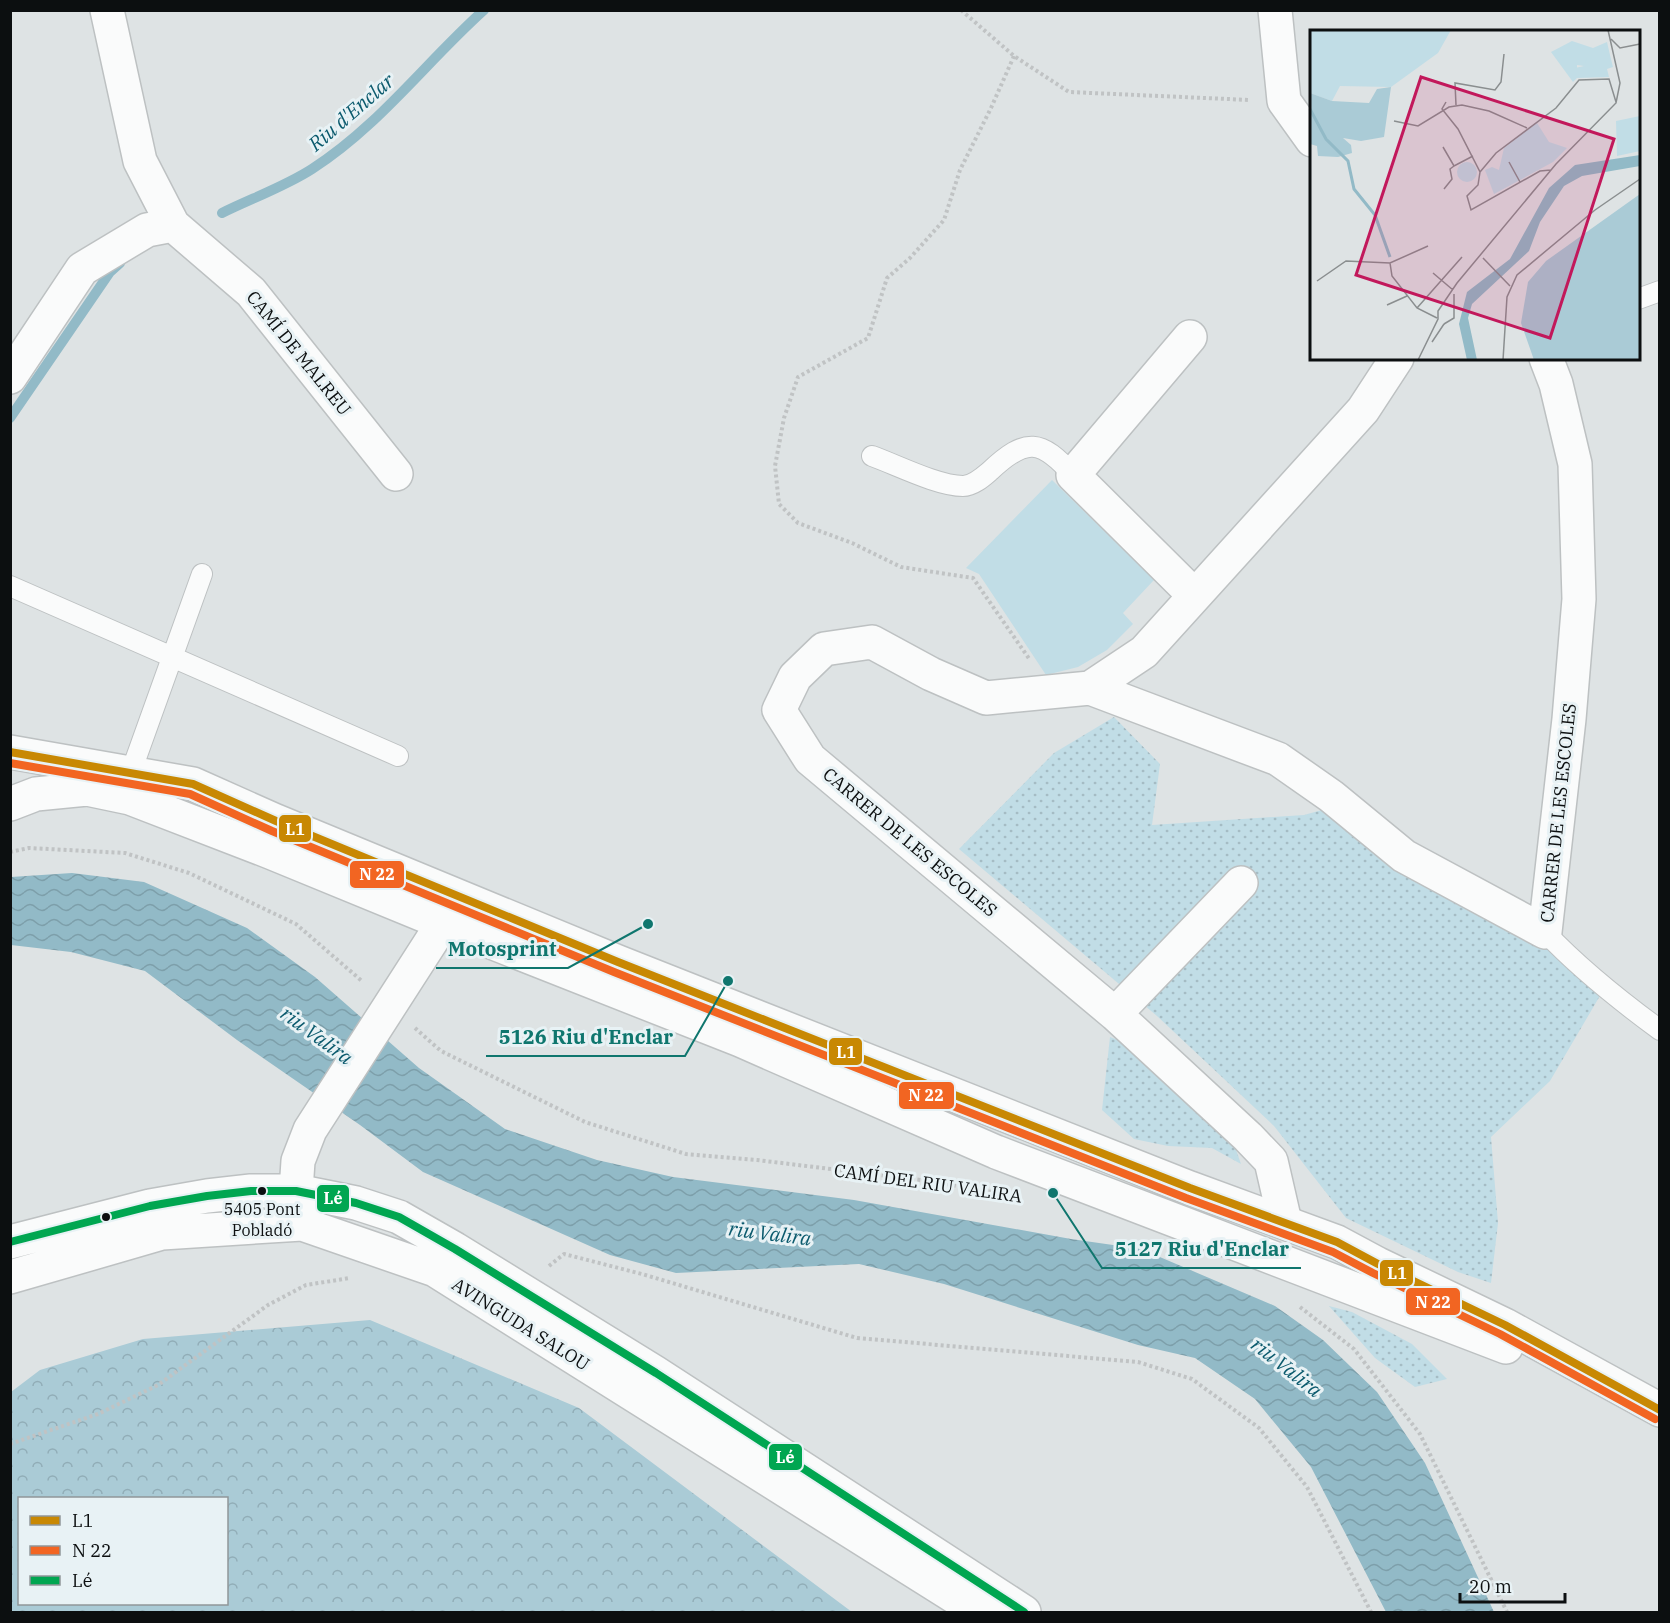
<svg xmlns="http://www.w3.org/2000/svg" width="1670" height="1623" font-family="'IBM Plex Serif',serif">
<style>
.green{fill:#c1dde6}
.forest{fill:url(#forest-crowns);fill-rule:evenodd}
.garden{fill:url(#garden-dots)}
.water{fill:url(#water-waves)}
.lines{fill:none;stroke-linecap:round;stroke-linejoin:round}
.stream{stroke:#92bac7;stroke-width:10}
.service-casing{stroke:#bdc1c2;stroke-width:22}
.minor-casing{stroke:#bdc1c2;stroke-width:36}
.primary-casing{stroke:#bdc1c2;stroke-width:36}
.trunk-casing{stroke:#bdc1c2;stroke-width:36}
.path{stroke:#c0c3c4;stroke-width:4;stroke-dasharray:3 3;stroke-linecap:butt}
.service{stroke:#fafbfb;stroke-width:20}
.minor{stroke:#fafbfb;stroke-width:33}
.primary{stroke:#fafbfb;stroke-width:33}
.trunk{stroke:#fafbfb;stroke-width:33}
.bus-1-casing{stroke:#e8f2f5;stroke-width:12}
.bus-2-casing{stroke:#e8f2f5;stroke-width:12}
.bus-3-casing{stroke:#e8f2f5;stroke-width:12}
.bus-1{stroke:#c88803;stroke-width:8}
.bus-2{stroke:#f26522;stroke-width:8}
.bus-3{stroke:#00a651;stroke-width:8}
.bus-dot{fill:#0c0f10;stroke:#e8f2f5;stroke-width:2}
.labels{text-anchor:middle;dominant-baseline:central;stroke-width:6;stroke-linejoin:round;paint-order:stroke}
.bus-label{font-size:16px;fill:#0c0f10;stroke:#e8f2f5}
.street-label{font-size:18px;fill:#0c0f10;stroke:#e8f2f5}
.water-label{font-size:20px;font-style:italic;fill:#0b5a6d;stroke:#e8f2f5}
.inset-river{fill:none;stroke:#92bac7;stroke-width:3}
.inset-road{fill:none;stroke:#8a8e8f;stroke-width:1.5}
.view{fill:#c2185b;fill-opacity:0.15;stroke:#c2185b;stroke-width:3}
.inset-edge{fill:none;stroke:#0c0f10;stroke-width:3}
.leader{fill:none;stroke:#0f766e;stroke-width:2}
.callout-dot{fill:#0f766e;stroke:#e8f2f5;stroke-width:2}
.callout-label{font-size:20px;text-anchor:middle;font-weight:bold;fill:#0f766e;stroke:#e8f2f5;stroke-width:6;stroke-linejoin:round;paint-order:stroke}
.line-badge{stroke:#e8f2f5;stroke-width:2}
.badge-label{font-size:16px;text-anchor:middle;font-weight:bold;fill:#fff}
</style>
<defs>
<pattern id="forest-crowns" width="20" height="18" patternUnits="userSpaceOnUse" patternTransform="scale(1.5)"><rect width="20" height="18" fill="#aacbd6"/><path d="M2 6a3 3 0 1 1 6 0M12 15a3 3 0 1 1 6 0" fill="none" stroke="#91adb7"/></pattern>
<pattern id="garden-dots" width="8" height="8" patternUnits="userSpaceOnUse" patternTransform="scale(1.5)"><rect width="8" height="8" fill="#c1dde6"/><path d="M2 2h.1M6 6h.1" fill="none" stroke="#a5bcc4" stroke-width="1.8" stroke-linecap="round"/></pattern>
<pattern id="water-waves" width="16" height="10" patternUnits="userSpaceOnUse" patternTransform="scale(1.5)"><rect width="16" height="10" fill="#92bac7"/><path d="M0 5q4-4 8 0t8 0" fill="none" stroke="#7d9faa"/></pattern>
</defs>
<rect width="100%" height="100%" fill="#dee3e4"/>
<path class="green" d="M1052 480 1154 580 1123 613 1133 624 1107 650 1078 667 1046 675 979 574 966 568Z"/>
<path class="forest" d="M370 1320 579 1408 852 1612H11V1392L40 1370 143 1339ZM20 1498H226V1604H20Z"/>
<path class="garden" d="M1114 717 1160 764 1152 825 1304 815 1329 808 1523 927 1601 994 1550 1081 1491 1137 1498 1223 1491 1283 1458 1272 1346 1218 1274 1126 1157 1016 959 849 1054 753Z
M1110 1037 1121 1041 1233 1141 1241 1164 1212 1148 1168 1146 1134 1139 1102 1110Z
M1329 1306 1352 1312 1412 1344 1447 1379 1415 1387 1375 1358Z"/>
<path class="water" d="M72 873 144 882 247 928 315 977 419 1068 505 1129 597 1160 673 1177 854 1200 1071 1239 1141 1249 1275 1306 1323 1340 1377 1392 1425 1463 1494 1612H1386L1311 1467 1255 1399 1195 1358 1138 1345 944 1284 859 1264 676 1273 610 1255 423 1172 360 1125 237 1040 145 971 71 952 11 945V877Z"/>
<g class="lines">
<path class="stream" d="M222 213C250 199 286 186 312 169 379 126 426 62 484 10
M10 418 110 272 120 263"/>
<g class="service-casing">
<path id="service" d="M1638 299 1660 291
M872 456C897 465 938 486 963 486 973 486 983 477 990 471 1026 437 1041 439 1073 475
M10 586 398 756
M131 772 202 574
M1545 932C1580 969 1619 1000 1660 1030"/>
</g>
<g class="minor-casing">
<path id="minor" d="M107 10 140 161 173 225 251 292 396 474
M1275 10 1284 101 1312 140
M1190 337 1073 475 1194 595
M10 377 82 269 147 230 173 225
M1090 688 1278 759 1331 796 1404 856 1545 932 1569 719 1579 599 1575 464 1556 384 1546 358
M1115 1014 1241 883
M296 1191 298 1161 310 1130 443 923
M1285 1222 1271 1161 1248 1137 1115 1014 810 759 779 710 795 677 824 649 872 642 931 674 986 698 1090 688 1144 652 1363 410 1397 358"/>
</g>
<g class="primary-casing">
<path id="primary" d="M10 752 193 784 276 821 618 962 1190 1188 1337 1242 1378 1264 1505 1325 1660 1410
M10 804 36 794 87 789 130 798 270 852 443 923 740 1040 996 1152 1506 1347"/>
</g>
<g class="trunk-casing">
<path id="trunk" d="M10 1242 150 1206 207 1196 251 1191H296L356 1203 399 1217 455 1249 656 1373 1024 1612
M10 1277 162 1233 302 1224 435 1270 979 1612"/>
</g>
<path class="path" d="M961 10 1014 56 1069 92 1250 100
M1014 56 991 108 960 170 944 220 910 258 887 278 868 338 798 377 784 418 775 466 779 504 798 523 852 543 901 567 973 578 1030 660
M10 852 29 848 125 853 189 873 296 924 363 982
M415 1028 441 1051 585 1122 686 1154 757 1160 929 1181 1002 1194
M549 1266 564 1254 642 1274 857 1338 1138 1362 1192 1379 1259 1428 1307 1487 1371 1612
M1300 1307 1354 1349 1420 1434 1507 1612
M10 1444 98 1414 158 1385 268 1305 306 1285 350 1278"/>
<use href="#service" class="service"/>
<use href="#minor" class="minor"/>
<use href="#primary" class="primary"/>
<use href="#trunk" class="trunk"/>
<g class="bus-1-casing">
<path id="bus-1" d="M10 752 193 784 276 821 618 962 1190 1188 1337 1242 1378 1264 1505 1325 1660 1410"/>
</g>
<g class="bus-2-casing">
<path id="bus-2" d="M10 763 190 794 272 831 614 972 1186 1198 1333 1252 1373 1273 1500 1334 1655 1419"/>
</g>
<g class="bus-3-casing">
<path id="bus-3" d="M10 1242 150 1206 207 1196 251 1191H296L356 1203 399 1217 455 1249 656 1373 1024 1612"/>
</g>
<use href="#bus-1" class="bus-1"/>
<use href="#bus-2" class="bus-2"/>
<use href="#bus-3" class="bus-3"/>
</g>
<g class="bus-dot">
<circle cx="262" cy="1191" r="5"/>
<circle cx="106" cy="1217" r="5"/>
</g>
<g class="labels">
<g class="bus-label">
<text x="262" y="1209">5405 Pont<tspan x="262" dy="21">Pobladó</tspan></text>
</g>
<g class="street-label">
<text transform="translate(299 353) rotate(51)">CAMÍ DE MALREU</text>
<text transform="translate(1558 813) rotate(-84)">CARRER DE LES ESCOLES</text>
<text transform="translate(910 842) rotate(40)">CARRER DE LES ESCOLES</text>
<text transform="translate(928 1183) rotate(8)">CAMÍ DEL RIU VALIRA</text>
<text transform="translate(521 1324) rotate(32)">AVINGUDA SALOU</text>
</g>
<g class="water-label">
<text transform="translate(351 112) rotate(-41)">Riu d'Enclar</text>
<text transform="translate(317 1035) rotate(36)">riu Valira</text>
<text transform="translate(770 1233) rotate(7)">riu Valira</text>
<text transform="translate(1287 1367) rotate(38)">riu Valira</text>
</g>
</g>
<g transform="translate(1310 30)">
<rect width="330" height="330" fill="#dee3e4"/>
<path d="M0 0H141L128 23 81 57 30 56 22 71 0 63ZM262 11 283 18 297 12 300 25 274 36 267 35V48L263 52 241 22ZM330 86V121L307 126 306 91ZM147 142a10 10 0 1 1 20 0a10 10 0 1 1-20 0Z" fill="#c1dde6"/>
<path d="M81 57 74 107 51 111 33 108 41 115 42 123 28 127 8 126 7 116 0 114V63L22 71 59 73 67 59ZM330 164V330H224L211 293 218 252 236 231Z" fill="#aacbd6"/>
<path d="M278 25H300L303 37 297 39 299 47 267 48 265 38 274 36ZM227 93 239 112 257 118 243 132 184 164 175 140 182 137 189 140 194 118Z" fill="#c1dde6"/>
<path d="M330 125V136L272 146 254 156 230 192 219 221 162 274 158 288 167 330H157L149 294 157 262 200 229 239 158 265 135Z" fill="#92bac7"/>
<path class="inset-river" d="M0 79 16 109 38 131 44 159 65 185 80 227"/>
<path class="inset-road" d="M301 9 310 18 330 14M136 72 132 79 148 99 170 142 168 155 157 166 161 180 230 141 241 140M146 75 145 53 185 60 191 52 194 24M84 91 108 96 139 77 152 75 179 81 217 98M133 117 144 136 163 126M199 132 210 152M170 142 186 123 246 78 269 50 299 49 306 72M134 159 142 149 140 139 144 136M173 228 200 256M80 233 82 246 107 278 127 288M123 243 143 260M7 251 36 231 80 233 118 216M77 275 97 266M107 278 152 227M134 294 144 288V264M122 312 134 294M108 330 128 289V281L147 253 246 134 306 73 310 53 298 0M193 330 197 267 207 245 285 180 330 149"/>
<path class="view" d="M111 47 304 109 240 308 46 245Z"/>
<rect width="330" height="330" class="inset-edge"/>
</g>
<path class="leader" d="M648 924L568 968H436M728 981L685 1056H486M1053 1193L1102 1268H1301"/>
<g class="callout-dot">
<circle cx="648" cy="924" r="6"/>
<circle cx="728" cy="981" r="6"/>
<circle cx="1053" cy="1193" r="6"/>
</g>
<g class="callout-label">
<text x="502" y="956">Motosprint</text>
<text x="586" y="1044">5126 Riu d'Enclar</text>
<text x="1202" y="1256">5127 Riu d'Enclar</text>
</g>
<g class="line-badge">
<rect x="278" y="814" width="34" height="29" rx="6" fill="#c88803"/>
<rect x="349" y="860" width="56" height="29" rx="6" fill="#f26522"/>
<rect x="828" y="1037" width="35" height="29" rx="6" fill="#c88803"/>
<rect x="898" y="1081" width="57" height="29" rx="6" fill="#f26522"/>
<rect x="316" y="1184" width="34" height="29" rx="6" fill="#00a651"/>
<rect x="1379" y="1259" width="35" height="28" rx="6" fill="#c88803"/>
<rect x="1405" y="1287" width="56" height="29" rx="6" fill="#f26522"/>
<rect x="768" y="1443" width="35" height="28" rx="6" fill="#00a651"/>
</g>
<g class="badge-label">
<text x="295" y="835">L1</text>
<text x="377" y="880">N 22</text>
<text x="846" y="1058">L1</text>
<text x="926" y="1101">N 22</text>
<text x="333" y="1204">Lé</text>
<text x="1397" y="1279">L1</text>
<text x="1433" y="1308">N 22</text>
<text x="785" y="1463">Lé</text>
</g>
<rect width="1670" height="1623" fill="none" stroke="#0c0f10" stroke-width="24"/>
<rect x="18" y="1497" width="210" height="108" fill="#e8f2f5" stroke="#909799" stroke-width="1.5"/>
<rect x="30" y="1516" width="30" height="9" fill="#c88803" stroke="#909799" stroke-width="1.5"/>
<text x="72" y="1527" font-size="18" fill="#0c0f10">L1</text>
<rect x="30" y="1546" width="30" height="9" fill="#f26522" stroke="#909799" stroke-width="1.5"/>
<text x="72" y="1557" font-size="18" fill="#0c0f10">N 22</text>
<rect x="30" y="1576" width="30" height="9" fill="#00a651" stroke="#909799" stroke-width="1.5"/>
<text x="72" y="1587" font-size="18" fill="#0c0f10">Lé</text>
<path d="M1460 1593v9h105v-9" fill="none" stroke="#0c0f10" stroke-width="3"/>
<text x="1469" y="1593" font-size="18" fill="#0c0f10" stroke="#e8f2f5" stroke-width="4.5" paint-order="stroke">20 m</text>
</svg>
